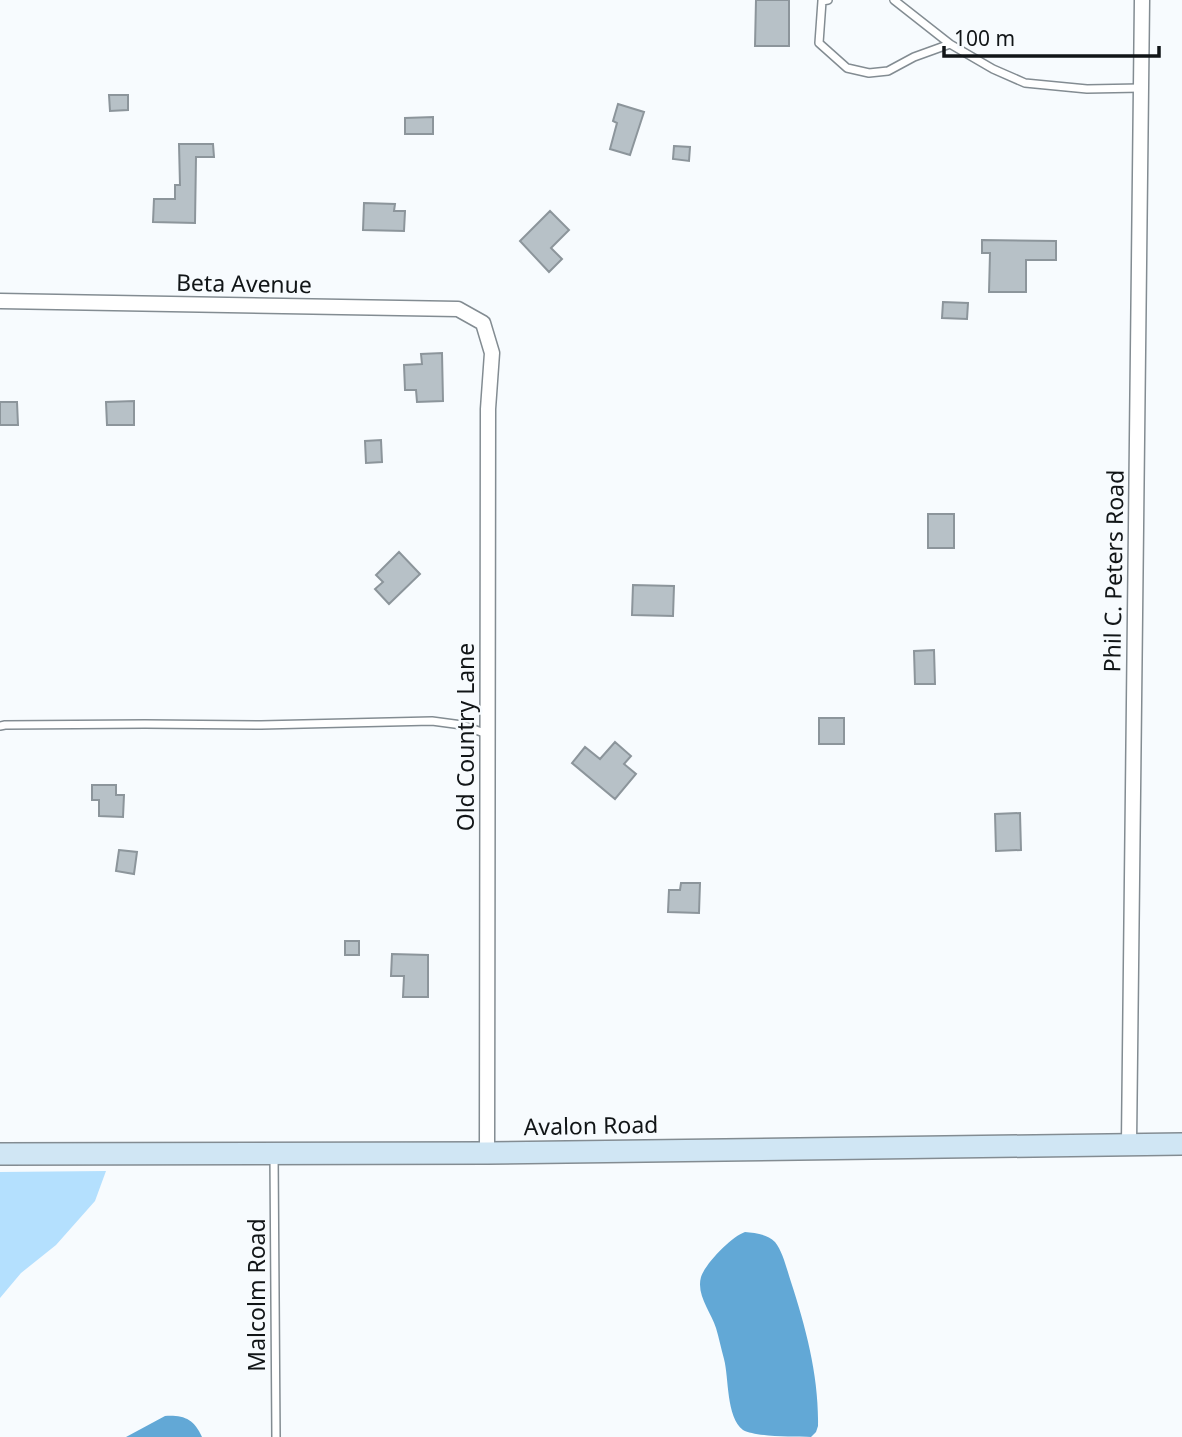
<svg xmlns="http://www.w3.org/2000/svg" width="1182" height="1437" font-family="'Noto Sans',sans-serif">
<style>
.green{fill:#b4e0fe}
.water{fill:#62a8d6}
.building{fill:#b7c1c7;stroke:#8c959b;stroke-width:2}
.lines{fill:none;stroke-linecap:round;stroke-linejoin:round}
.service-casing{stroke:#838c92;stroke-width:10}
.minor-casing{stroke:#838c92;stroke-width:17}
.secondary-casing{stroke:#838c92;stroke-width:24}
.service{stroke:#fff;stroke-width:7}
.minor{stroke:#fff;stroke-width:14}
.secondary{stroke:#d0e6f4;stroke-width:21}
.labels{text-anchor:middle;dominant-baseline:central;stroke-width:5;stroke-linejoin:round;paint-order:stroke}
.street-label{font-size:23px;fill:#111517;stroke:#f7fbfe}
</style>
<rect width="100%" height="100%" fill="#f7fbfe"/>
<path class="green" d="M106 1171 95 1201 56 1245 21 1273 0 1298V1172Z"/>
<path class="water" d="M745 1232C755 1233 767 1234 775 1242 783 1252 787 1270 791 1282 806 1328 819 1377 818 1426L816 1432 811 1437C793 1437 756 1437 743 1430 726 1417 729 1378 724 1359 721 1348 719 1338 716 1328 711 1312 696 1295 701 1277 705 1264 732 1236 745 1232Z
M165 1416C184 1415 194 1419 202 1437H126Z"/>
<path class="building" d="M756 0H789V46H755Z
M109 95H128V110L110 111Z
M618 104 644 112 630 155 610 149 617 123 613 121Z
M433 117V134H405V118Z
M179 144H213L214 157H196L195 223 153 222 154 199H175V185H180Z
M674 146 690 147 689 161 673 159Z
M364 203 395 204 394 211H405L404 231 363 230Z
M550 211 569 230 551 248 562 259 549 272 520 241Z
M982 240 1056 241V260H1026V292H989L990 253H982Z
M943 302 968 303 967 319 942 318Z
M442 353 443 401 417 402 416 390H405L404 365 422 364 421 354Z
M134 401V425H107L106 402Z
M0 402H17L18 425H0Z
M381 440 382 462 366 463 365 441Z
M928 514H954V548H928Z
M399 552 420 574 389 604 375 589 383 582 376 575Z
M633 585 674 586 673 616 632 615Z
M934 650 935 684H915L914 651Z
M819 718H844V744H819Z
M615 742 631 756 624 764 636 774 615 799 572 763 585 747 600 759Z
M92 785H116V795H124L123 817 99 816V800H92Z
M1020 813 1021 850 996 851 995 814Z
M119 850 137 852 134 874 116 871Z
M681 883H700L699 913 668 912 669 890H680Z
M345 941H359V955H345Z
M392 954 428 955V997H403L404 976H391Z"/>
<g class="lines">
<g class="service-casing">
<path id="service" d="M828 0 822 1 819 43 847 68 869 73 888 71 914 57 950 44
M894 0 950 44 993 69 1025 83 1087 89 1141 88
M0 726 5 725 145 724 261 725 432 721 462 725 487 734
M274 1154 276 1437"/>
</g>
<g class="minor-casing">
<path id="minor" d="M0 301 458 309 483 323 492 353 488 409 487 1153
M1129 1143 1142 0"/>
</g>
<g class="secondary-casing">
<path id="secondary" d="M0 1154 487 1153 1182 1144"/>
</g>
<use href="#service" class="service"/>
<use href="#minor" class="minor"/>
<use href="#secondary" class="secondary"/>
</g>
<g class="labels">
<g class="street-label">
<text transform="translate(244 283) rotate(1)">Beta Avenue</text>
<text transform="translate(1113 571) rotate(-89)">Phil C. Peters Road</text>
<text transform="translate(465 737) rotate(-90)">Old Country Lane</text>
<text transform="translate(591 1125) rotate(-1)">Avalon Road</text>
<text transform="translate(256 1295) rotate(-90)">Malcolm Road</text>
</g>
</g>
<path d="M944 46v10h215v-10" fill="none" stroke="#111517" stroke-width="3.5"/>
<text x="954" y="46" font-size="21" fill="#111517" stroke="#f7fbfe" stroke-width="5" paint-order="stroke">100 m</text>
</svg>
